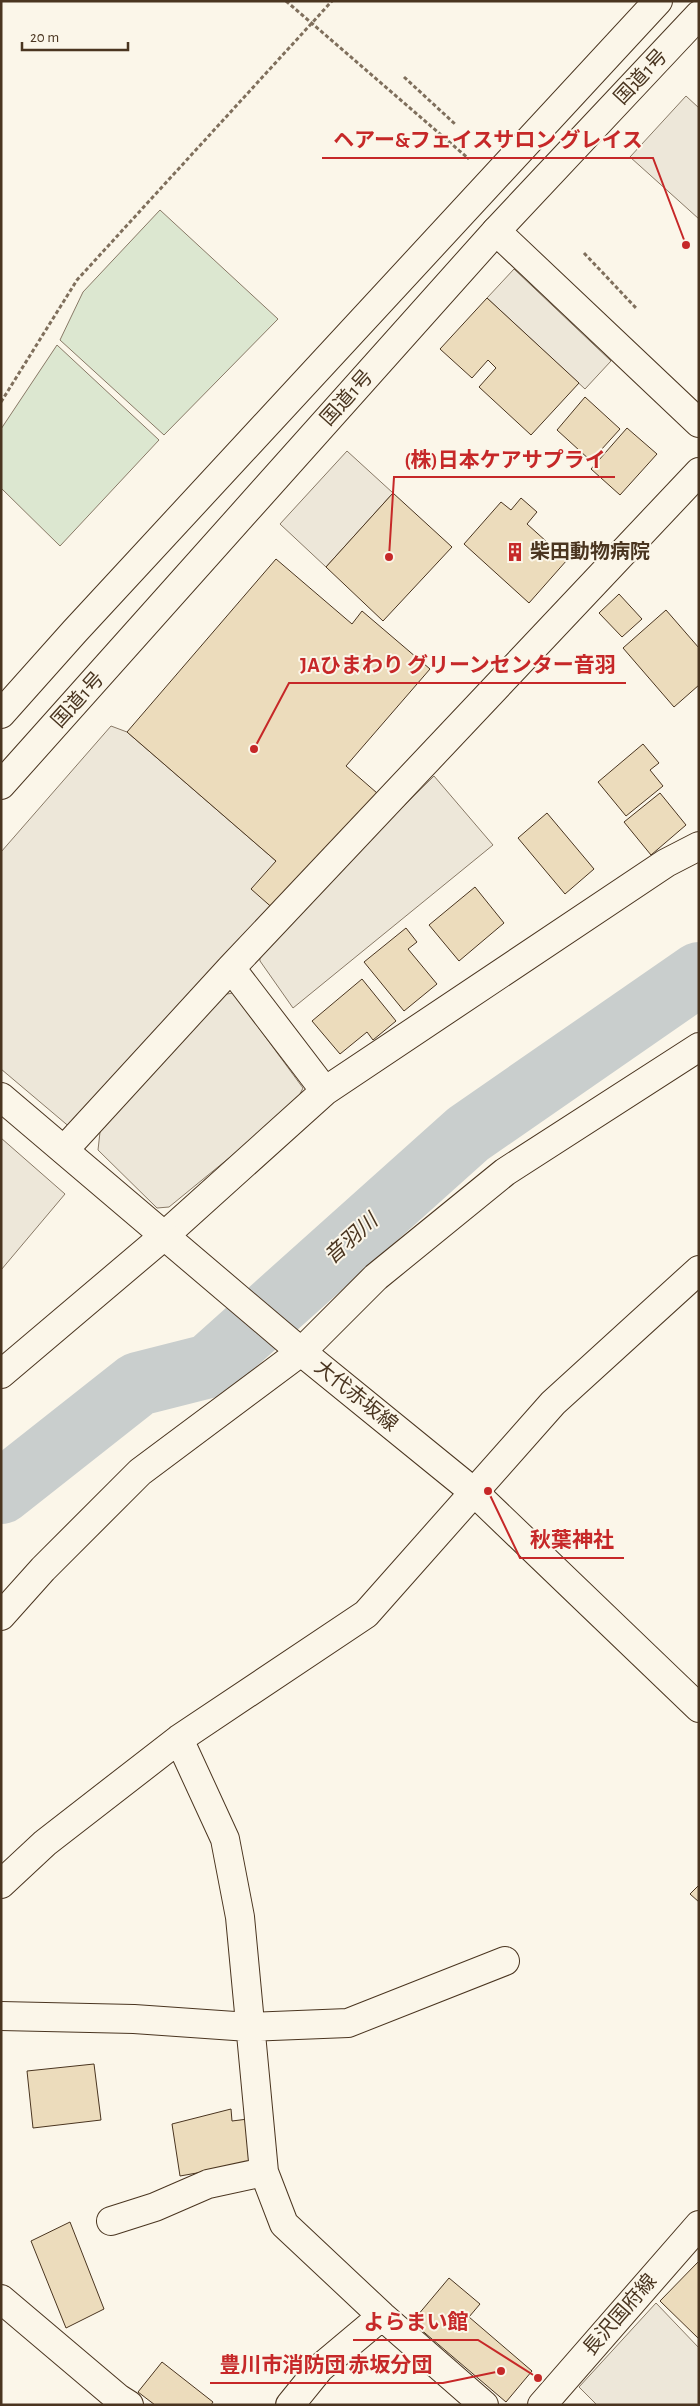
<svg xmlns="http://www.w3.org/2000/svg" width="700" height="2406" font-family="'Alegreya Sans','Noto Sans JP',sans-serif">
<style>
.green{fill:#dce7d0;stroke:#887966}
.parking{fill:#ede7d9;stroke:#887966}
.lines{fill:none;stroke-linecap:round;stroke-linejoin:round}
.river{stroke:#c9cecd;stroke-width:64}
.building{fill:#ecdcbc;stroke:#4a3520}
.minor-casing{stroke:#4a3520;stroke-width:30}
.major-casing{stroke:#4a3520;stroke-width:30}
.highway-casing{stroke:#4a3520;stroke-width:30}
.path{stroke:#7f6f5c;stroke-width:3;stroke-dasharray:4 2.5;stroke-linecap:butt}
.minor{stroke:#fbf6e9;stroke-width:28}
.major{stroke:#fbf6e9;stroke-width:28}
.highway{stroke:#fbf6e9;stroke-width:28}
.labels{text-anchor:middle;dominant-baseline:central;stroke-width:4;stroke-linejoin:round;paint-order:stroke}
.street-label{font-size:20px;fill:#4a3520;stroke:#fbf6e9}
.poi-label{font-size:20px;font-weight:bold;fill:#4a3520;stroke:#fbf6e9;text-anchor:start}
.water-label{font-size:21px;font-style:italic;fill:#4a3520;stroke:#fbf6e9}
.leader{fill:none;stroke:#c62828;stroke-width:2}
.callout-dot{fill:#c62828;stroke:#fbf6e9;stroke-width:2}
.callout-label{font-size:21px;text-anchor:middle;font-weight:bold;fill:#c62828;stroke:#fbf6e9;stroke-width:4;stroke-linejoin:round;paint-order:stroke}
</style>
<rect width="100%" height="100%" fill="#fbf6e9"/>
<path class="green" d="M160 210 278 319 164 435 60 340 83 292Z
M57 345 159 440 60 546 1 488V429Z"/>
<path class="parking" d="M686 96 699 108V219L630 157Z
M514 269 611 361 585 389 487 298Z
M347 451 393 493 326 567 280 524Z
M111 726 127 732 276 861V911L72 1129 1 1069V852Z
M434 776 493 845 293 1008 260 961 259 949Z
M233 993 303 1088 295 1104 169 1207 157 1208 98 1150 100 1132 221 995Z
M1 1138 65 1194 1 1270Z
M656 2303 699 2348V2405H597L579 2387Z"/>
<g class="lines">
<path class="river" d="M1 1492 138 1384 209 1366 468 1134 699 974"/>
</g>
<path class="building" d="M487 298 579 383 531 435 479 387 496 368 488 360 472 378 440 349Z
M585 397 620 429 591 461 557 430Z
M627 428 657 454 620 495 591 469Z
M393 493 452 547 383 621 326 567Z
M521 498 537 512 527 524 567 560 529 603 464 544 501 502 511 510Z
M276 559 352 624 362 611 430 669 346 766 377 793 276 911 251 889 276 861 127 732Z
M619 594 642 619 622 637 599 613Z
M666 610 699 648V685L674 707 623 648Z
M643 744 659 763 650 770 663 786 626 816 598 782Z
M660 793 686 825 651 855 624 822Z
M547 813 594 869 565 894 518 838Z
M475 887 504 923 459 961 429 925Z
M406 928 417 942 408 949 437 984 404 1011 364 962Z
M362 979 396 1021 373 1040 367 1032 340 1054 312 1021Z
M699 1885V1902L690 1894Z
M94 2064 101 2120 33 2128 27 2071Z
M231 2109 232 2121 248 2119 253 2163 180 2176 172 2124Z
M70 2222 104 2309 66 2328 31 2241Z
M699 2261V2339L660 2301Z
M449 2278 480 2304 469 2317 532 2371 506 2402 412 2322Z
M162 2362 213 2402 211 2405H155L138 2392Z"/>
<g class="lines">
<g class="minor-casing">
<path id="minor" d="M496 231 699 423
M231 968 325 1091
M64 1150 231 968 699 472
M1 1374 164 1236 325 1091 666 863 699 846
M1 1616 43 1569 140 1472 302 1351 376 1277 505 1172 699 1047
M179 1739 225 1839 240 1917 264 2172 284 2224 382 2316 484 2405
M1 1884 45 1843 179 1739 366 1614 553 1403 699 1270
M1 2016 134 2019 249 2027 348 2023 505 1961
M111 2221 155 2207 208 2184 264 2172
M1 2299 118 2398 129 2405
M290 2405 320 2368 382 2316"/>
</g>
<g class="major-casing">
<path id="major" d="M1 1097 293 1345 475 1493 699 1708
M542 2405 699 2225"/>
</g>
<g class="highway-casing">
<path id="highway" d="M1 714 75 631 658 1
M1 785 496 231 699 15"/>
</g>
<path class="path" d="M286 1 469 159
M404 77 455 124
M584 253 636 308
M1 402 77 280 332 1"/>
<use href="#minor" class="minor"/>
<use href="#major" class="major"/>
<use href="#highway" class="highway"/>
</g>
<defs>
<g id="building-bare" transform="scale(1.5)"><path d="M-4-6H4V6H1V3H-1V6H-4ZM-2.5-4.3h1.7v1.8h-1.7ZM.8-4.3h1.7v1.8H.8ZM-2.5-1h1.7V.8h-1.7ZM.8-1h1.7V.8H.8Z" fill="#c62828" stroke="#fbf6e9" stroke-width="2.5" paint-order="stroke"/></g>
</defs>
<g fill-rule="evenodd">
<use href="#building-bare" x="515" y="552"/>
</g>
<g class="labels">
<g class="street-label">
<text transform="translate(641 77) rotate(-47)">国道1号</text>
<text transform="translate(347 398) rotate(-48)">国道1号</text>
<text transform="translate(78 700) rotate(-48)">国道1号</text>
<text transform="translate(356 1396) rotate(39)">大代赤坂線</text>
<text transform="translate(620 2315) rotate(-49)">長沢国府線</text>
</g>
<g class="poi-label">
<text x="530" y="552">柴田動物病院</text>
</g>
<g class="water-label">
<text transform="translate(351 1239) rotate(-42)">音羽川</text>
</g>
</g>
<path class="leader" d="M686 245L653 158H322M389 557L394 477H615M254 749L289 683H626M488 1491L520 1558H624M538 2378L478 2340H353M501 2371L443 2383H210"/>
<g class="callout-dot">
<circle cx="686" cy="245" r="5"/>
<circle cx="389" cy="557" r="5"/>
<circle cx="254" cy="749" r="5"/>
<circle cx="488" cy="1491" r="5"/>
<circle cx="538" cy="2378" r="5"/>
<circle cx="501" cy="2371" r="5"/>
</g>
<g class="callout-label">
<text x="488" y="147">ヘアー&amp;フェイスサロン グレイス</text>
<text x="505" y="467">(株)日本ケアサプライ</text>
<text x="458" y="672">JAひまわり グリーンセンター音羽</text>
<text x="572" y="1547">秋葉神社</text>
<text x="416" y="2329">よらまい館</text>
<text x="326" y="2372">豊川市消防団 赤坂分団</text>
</g>
<rect width="700" height="2406" fill="none" stroke="#4a3520" stroke-width="5"/>
<path d="M22 42v8h106v-8" fill="none" stroke="#4a3520" stroke-width="2.5"/>
<text x="30" y="42" font-size="15" fill="#4a3520" stroke="#fbf6e9" stroke-width="4" paint-order="stroke">20 m</text>
</svg>
